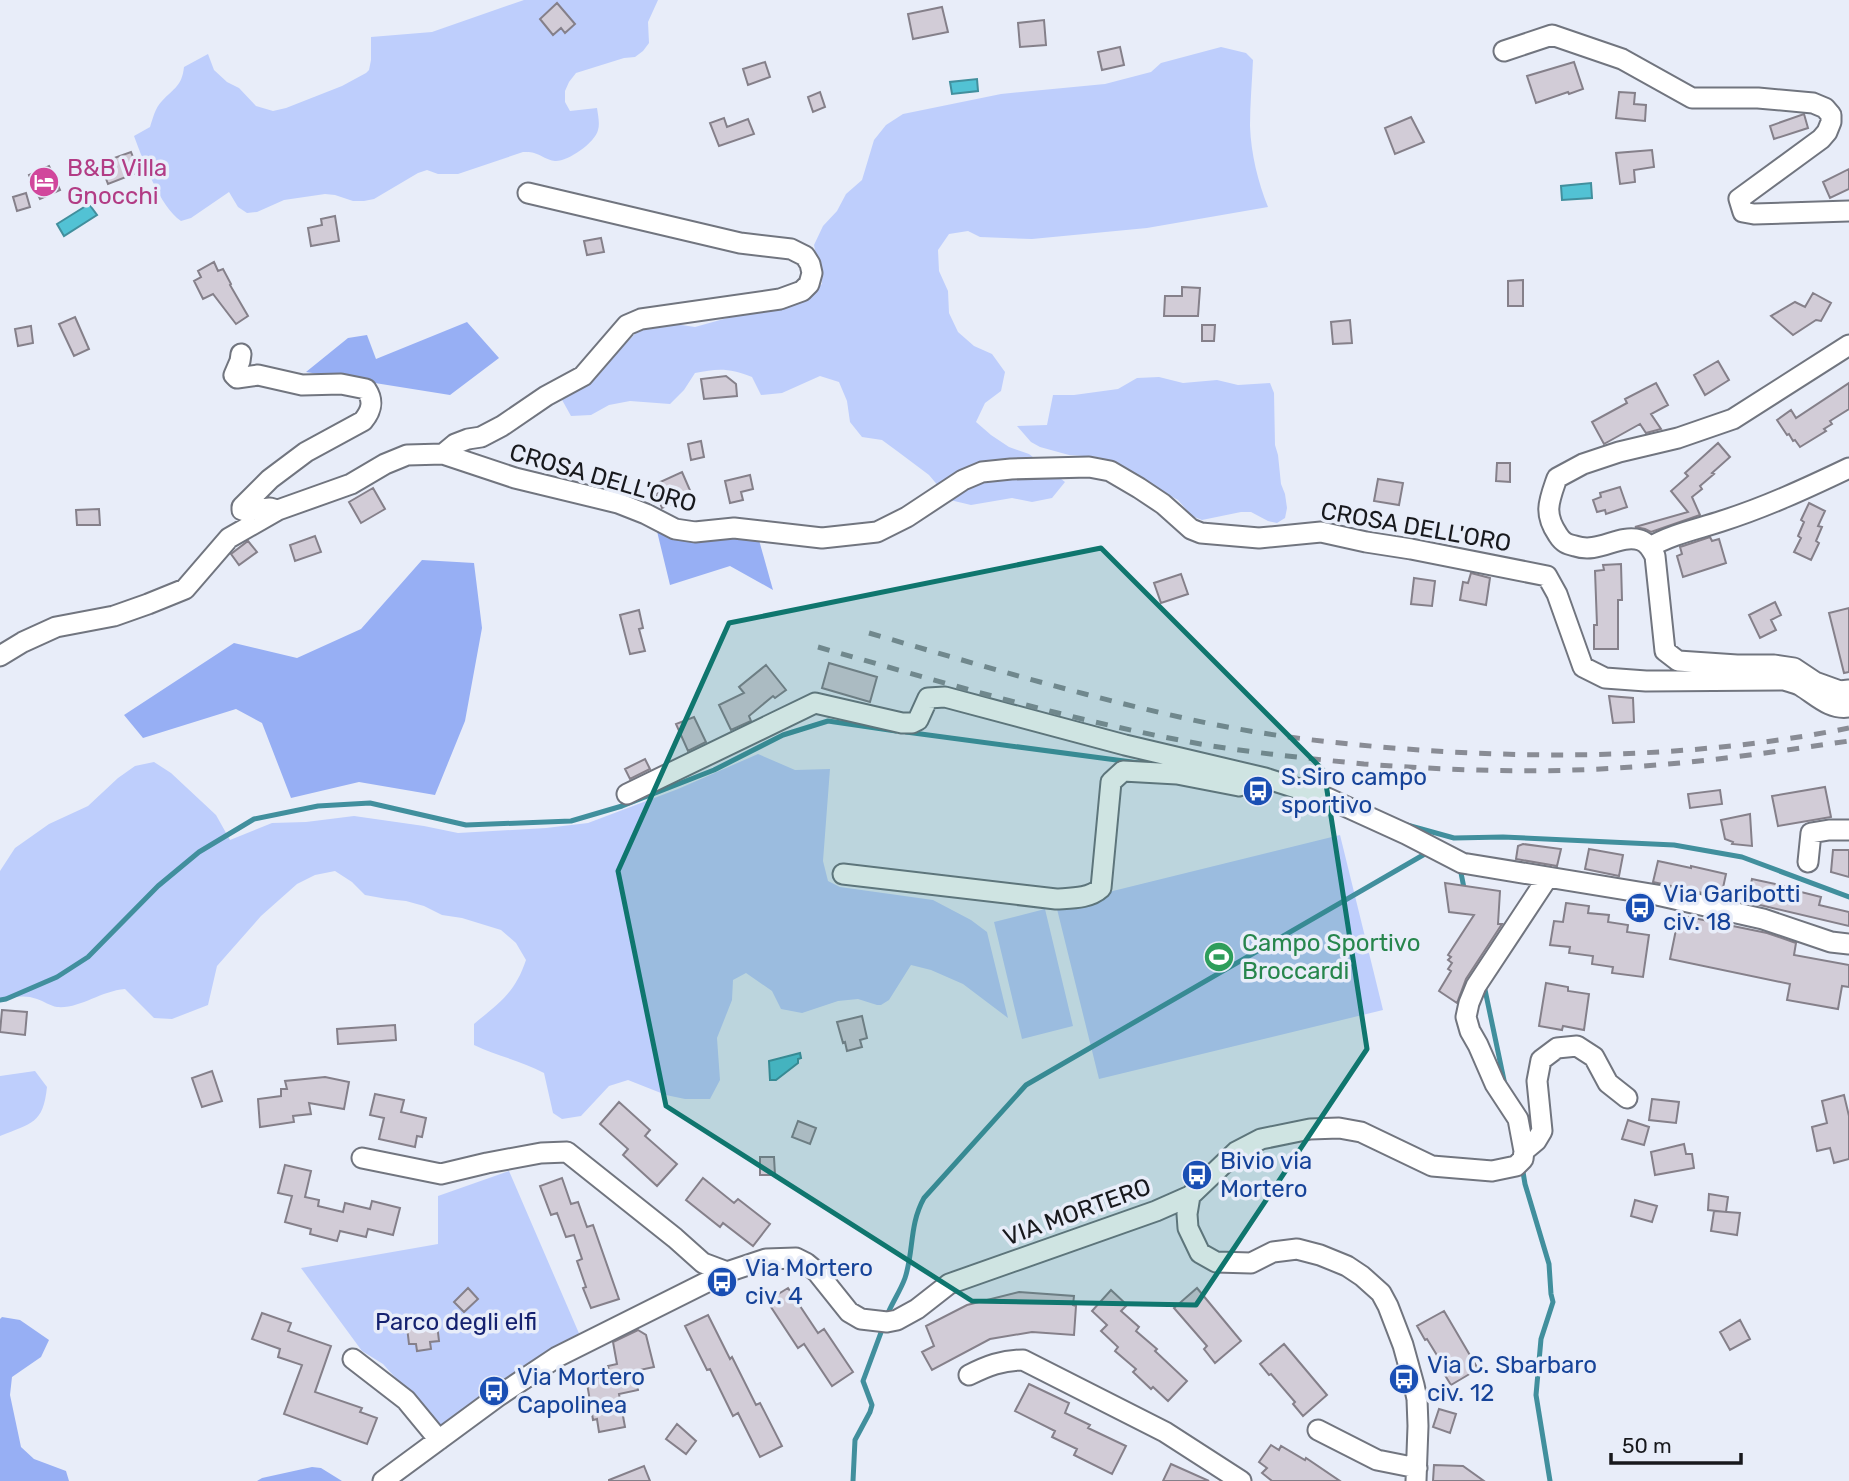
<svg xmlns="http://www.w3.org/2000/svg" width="1849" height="1481" font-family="Rubik,sans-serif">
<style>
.green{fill:#becefc}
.forest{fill:#97aff4}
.water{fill:#52c2d4;stroke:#418f9d;stroke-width:2}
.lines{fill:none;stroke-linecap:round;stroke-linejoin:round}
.stream{stroke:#418f9d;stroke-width:5}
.building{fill:#d2ccd7;stroke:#85808a;stroke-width:2}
.minor-casing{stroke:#71757f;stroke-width:23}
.minor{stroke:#fff;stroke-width:19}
.rail{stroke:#898c95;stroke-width:5;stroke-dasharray:12 12;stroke-linecap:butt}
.marked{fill:#0f766e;fill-opacity:0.2;stroke:#0f766e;stroke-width:5;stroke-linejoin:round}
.labels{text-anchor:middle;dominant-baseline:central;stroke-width:7;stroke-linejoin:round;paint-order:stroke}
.hotel-label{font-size:24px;fill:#b23c85;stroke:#e8edf9;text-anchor:start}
.street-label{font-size:24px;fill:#18191d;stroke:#e8edf9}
.transit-label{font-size:24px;fill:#164399;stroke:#e8edf9;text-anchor:start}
.leisure-label{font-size:24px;fill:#27864d;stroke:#e8edf9;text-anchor:start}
.park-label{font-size:24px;fill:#152270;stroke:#e8edf9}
</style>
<rect width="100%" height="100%" fill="#e8edf9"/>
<path class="green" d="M524 0H658L648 22 649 43 643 51 635 57 624 58 576 73 569 82 565 91V102L570 111 597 108C598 115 600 124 598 130 595 143 567 162 555 161 546 160 542 155 534 153 533 152 525 152 523 152L458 174H438L427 170 418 173 374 199 364 201H353L335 195 325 194 284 200 257 212 247 213 238 207 229 192 191 218 181 221C160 207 143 160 134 136L150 127C153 118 155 108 162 101 174 88 182 86 184 67L208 54 214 70 227 82 239 88 256 106 273 111 286 108 342 86 366 73 369 70 371 60V37L432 32Z
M1221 47 1246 53 1253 60C1252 82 1250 104 1250 126 1251 154 1258 182 1268 207L1147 228 1032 239 980 237 968 231 949 234 938 250 939 271 948 291 949 313 958 332 974 346 992 354 1005 372 1001 391 985 403 976 422 991 435 1009 447 1029 454 1065 482 1052 498 1032 502 1012 498 971 505 950 500 929 475 897 451 882 440 862 437 850 422 847 401 839 382 820 376 782 393 761 395 752 377C730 368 718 368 695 373L684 390 670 404 630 401 609 405 591 415 571 416 561 398 596 378 621 348 636 333 654 321 695 327 806 296 822 284 814 245 823 226 837 211 846 194 862 180 874 140 886 125 903 114 1001 94 1105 84 1151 72 1161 63Z
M1159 377 1183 383 1217 380 1238 385 1270 383 1274 393 1275 445 1278 455 1281 484 1285 494 1287 508 1285 518 1277 523 1268 521 1251 512H1241L1202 520 1192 516 1178 500 1169 495 1159 492 1142 482 1127 468 1098 457 1069 455 1040 447 1031 442 1017 426 1047 425 1053 395H1074L1118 389 1137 378Z
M758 754 795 770 830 769 823 861 828 881 840 887 933 900 971 920 987 932 1008 1018 963 984 931 970 911 965 889 1000 881 1005H877L858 999 838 1001 802 1013 781 1009 772 991 746 973 733 980 732 1000 717 1038 720 1080 710 1099H685L666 1095 628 1080 609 1086 581 1116 562 1119 553 1113 544 1073C522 1061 497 1056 474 1045V1024C500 1002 515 993 526 960L516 943 501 930 462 918 442 915 424 906 406 901 387 899 365 895 352 882 335 871 315 875 297 884 261 916 217 966 208 1005 172 1019 154 1018 125 989C100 991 80 1009 57 1007 50 1006 44 1001 37 999 24 994 13 997 0 1001V871L15 848 49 824 88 806 118 778 135 766 154 762 171 773 216 815 230 840 272 823 306 822 354 816 424 826 458 833 546 828 588 823 678 789Z
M1340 835 1383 1010 1099 1079 1056 905Z
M1045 909 1073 1026 1022 1039 994 922Z
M35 1071 47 1087C43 1124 32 1123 0 1136V1076Z
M509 1171 581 1338 451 1425 439 1426 383 1364 362 1351 301 1268 438 1244V1196Z"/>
<path class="forest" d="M467 322 499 358 450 395 306 372 348 338 367 335 376 359Z
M655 523 757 533 773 590 730 566 670 585Z
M422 560 474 563 482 628 465 721 435 795 359 782 291 798 262 723 236 709 143 738 124 715 234 643 297 658 361 629Z
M2 1317 20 1320 49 1340 41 1357 12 1377 10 1395 21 1447 34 1459 66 1471 69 1481H0V1319Z
M312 1467 321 1468 342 1481H257L262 1478Z"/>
<path class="water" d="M977 79 978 91 952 94 950 82Z
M1591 183 1592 198 1562 200 1561 186Z
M89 204 97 215 64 236 57 224Z
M800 1053 801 1058 798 1059V1063L776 1080H770L769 1061Z"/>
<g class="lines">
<path class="stream" d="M906 732 1139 763
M1407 825 1454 838 1503 837 1674 845 1742 857 1849 897
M1460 868 1465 893
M1484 985 1505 1085
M0 1000 6 999 57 977 88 957 158 886 199 852 254 819 318 806 370 803 466 825 571 821 622 806 714 770 783 735 828 721 896 731
M1522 1166 1525 1184 1549 1264 1551 1294 1553 1302 1541 1339 1536 1395 1550 1481
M886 1318C891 1304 900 1292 905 1278 914 1251 909 1225 924 1198L1026 1085 1430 851
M853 1481 855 1440 870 1412 872 1405 863 1381 883 1327"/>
</g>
<path class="building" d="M557 3 575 24 565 33 561 28 553 35 540 19Z
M942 7 948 32 913 39 908 14Z
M1044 20 1046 45 1020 47 1018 23Z
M1120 47 1124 65 1102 70 1098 52Z
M765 62 770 77 748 85 743 69Z
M1574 62 1583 89 1569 94 1568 92 1536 103 1527 76Z
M820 92 825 107 813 112 808 97Z
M1619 92 1635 93 1634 104 1646 105 1645 121 1616 118Z
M1804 114 1808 128 1774 139 1770 126Z
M1411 117 1424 142 1395 154 1385 128Z
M724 118 727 127 748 119 754 134 719 146 710 123Z
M1652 150 1654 167 1634 170 1635 182 1620 184 1616 153Z
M131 152 139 172 108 184 100 163Z
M49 166 60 190 40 199 29 175Z
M1849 169V189L1830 198 1823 182Z
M26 193 30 207 17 211 13 197Z
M335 216 339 241 311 246 308 228 322 225 321 219Z
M601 238 604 252 587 255 584 241Z
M214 262 218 271 223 269 231 284 230 285 248 316 236 324 213 294 203 299 194 281 201 277 198 271Z
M1523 280V306H1508V281Z
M1182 287 1200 288 1198 316H1164L1165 296H1182Z
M1813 293 1831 303 1821 321 1816 320 1793 335 1771 316 1795 302 1805 307Z
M75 317 89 349 74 356 59 324Z
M1350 320 1352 343 1333 344 1331 322Z
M1202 325H1215L1214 341H1202Z
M31 326 33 343 18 346 15 329Z
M1718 361 1729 380 1705 395 1694 375Z
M726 376 736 384 737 396 704 399 701 379Z
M1656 383 1668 405 1651 414 1661 429 1646 433 1640 424 1604 444 1592 422 1627 403 1625 399Z
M1849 383V409L1830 421 1832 424 1824 429 1826 431 1800 447 1795 440 1793 441 1789 434 1787 435 1777 420 1791 410 1796 418Z
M701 441 704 457 691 460 688 444Z
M1718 443 1730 457 1712 473 1714 474 1700 486 1702 489 1692 497 1700 515 1651 532 1645 529 1635 527 1688 512 1671 491 1688 476 1685 473Z
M1497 463H1510V482L1496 481Z
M682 472 692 495 662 508 656 494 662 492 658 483Z
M750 475 753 489 741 492 743 500 730 503 725 481Z
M1378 479 1403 483 1399 505 1374 501Z
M1620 487 1627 507 1606 514 1605 510 1597 512 1593 500 1601 497 1600 493Z
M373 488 385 509 361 523 349 502Z
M1809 503 1825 511 1818 526 1822 527 1816 541 1819 543 1811 560 1794 552 1801 538 1798 536 1804 522 1801 520Z
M99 509 100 525H77L76 510Z
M315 536 321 552 295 561 290 545Z
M1710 537 1712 541 1719 539 1726 563 1683 577 1677 556 1682 554 1680 547Z
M248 541 257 552 239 565 231 554Z
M1621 564 1622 600H1618V649H1594V625H1597L1595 571 1604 570 1603 565Z
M1471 573 1490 578 1486 605 1460 600 1463 582 1468 583Z
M1181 574 1188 594 1161 603 1154 583Z
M1414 578 1435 581 1432 606 1411 604Z
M1775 602 1781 615 1771 620 1776 630 1760 638 1749 615Z
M1849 608V672L1844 673 1829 613Z
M639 610 643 628 639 629 645 651 630 654 620 615Z
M829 663 877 677 870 702 822 688Z
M766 665 786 690 775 698 773 696 749 716 751 721 731 730 719 705 744 693 739 687Z
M1609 696 1633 698 1634 722 1613 723Z
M694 717 706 742 688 751 676 724Z
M645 759 650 769 630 779 625 769Z
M1825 787 1831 817 1778 826 1772 796Z
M1720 790 1722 804 1690 808 1688 794Z
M1750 814 1752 846 1732 844 1733 842 1725 839 1721 820Z
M1523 844 1561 849 1557 866 1516 859 1518 846Z
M1589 849 1623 855 1619 876 1585 869Z
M1833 850H1849V877L1831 872Z
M1658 861 1691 868V866L1726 874 1721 897 1653 882Z
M1752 879 1789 887V889L1821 897 1819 905 1849 912V926L1747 902Z
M1445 883 1500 891 1498 924H1502L1466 979 1457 1003 1439 991 1451 971 1448 969 1452 963 1448 960 1451 957 1448 955 1474 915 1449 912Z
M1566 903 1589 906 1588 913 1609 915 1608 922 1628 925 1627 932 1649 935 1643 977 1612 973 1613 967 1592 964 1593 956 1569 953 1570 947 1550 945 1554 921 1563 922Z
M1679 915 1767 933 1796 943 1794 955 1849 965V987L1842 986 1838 1009 1787 1000 1790 984 1670 959Z
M1546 983 1568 987V991L1589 994 1584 1030 1563 1026 1562 1030 1539 1026Z
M2 1010 27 1012 25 1035 0 1032Z
M862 1016 867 1038 860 1040 862 1047 847 1051 845 1042 843 1043 837 1022Z
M395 1025 396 1040 338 1044 337 1029Z
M212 1071 222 1101 202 1107 192 1078Z
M325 1077 349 1082 344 1109 309 1103 311 1114 293 1116 294 1122 260 1127 258 1099 281 1096V1089H287L285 1081Z
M375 1094 404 1100 401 1112 426 1118 422 1137 417 1136 415 1147 379 1139 384 1118 370 1115Z
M1844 1095 1849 1116V1159L1834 1163 1830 1148 1817 1151 1812 1127 1827 1123 1822 1101Z
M1652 1099 1679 1102 1676 1123 1649 1120Z
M619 1102 650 1130 645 1136 677 1164 657 1186 623 1155 628 1149 600 1124Z
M1628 1120 1649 1127 1644 1145 1622 1139Z
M798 1121 816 1128 810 1144 792 1137Z
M1684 1144 1686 1154H1692L1694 1168 1655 1175 1651 1152Z
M760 1157H774L775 1175H760Z
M285 1165 311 1171 305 1197 319 1200 318 1206 343 1212 345 1203 370 1209 372 1201 400 1208 393 1235 368 1229 366 1237 340 1231 337 1241 310 1234 311 1229 285 1222 292 1196 278 1193Z
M562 1178 571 1204 578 1202 587 1227 593 1225 619 1299 591 1308 583 1288 586 1287 577 1261 582 1259 574 1235 566 1237 557 1213 551 1215 540 1186Z
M703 1178 734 1203 738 1199 770 1224 753 1246 723 1223 720 1227 686 1200Z
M1709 1194 1728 1197 1726 1212 1708 1210Z
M1635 1200 1657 1206 1652 1222 1631 1216Z
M1714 1211 1740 1213 1737 1235 1711 1231Z
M468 1288 478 1299 464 1312 454 1302Z
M788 1288 818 1333 824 1329 853 1372 832 1386 804 1344 798 1348 767 1301Z
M1197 1288 1241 1341 1215 1363 1204 1349 1207 1346 1174 1308Z
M1111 1290 1127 1305 1121 1311 1139 1327 1136 1331 1157 1349 1155 1351 1187 1381 1168 1401 1153 1387 1151 1389 1133 1372 1136 1369 1115 1351 1118 1347 1101 1331 1107 1325 1092 1311Z
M1019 1292 1074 1296 1073 1305 1076 1306 1074 1335 1032 1332 990 1339 932 1370 922 1352 934 1346 926 1326 967 1305Z
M1444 1311 1478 1369 1451 1385 1443 1372 1446 1370 1427 1339 1425 1340 1417 1326Z
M262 1313 291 1323 288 1331 331 1346 315 1392 362 1408 360 1412 377 1418 367 1444 284 1414 302 1365 278 1357 280 1349 252 1339Z
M708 1315 730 1359 732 1357 756 1405 760 1403 782 1446 760 1457 738 1413 733 1416 710 1369 707 1370 685 1326Z
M1740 1320 1750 1339 1730 1350 1720 1332Z
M437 1324 439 1341 430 1342 431 1349 417 1351 416 1344H409L407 1327Z
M638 1330 646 1335 654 1367 635 1371 638 1390 619 1394 625 1427 599 1432 597 1419 593 1420 587 1383 596 1382 595 1378 610 1376 608 1366 617 1364 613 1342Z
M1284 1344 1327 1395 1303 1416 1293 1404 1295 1402 1271 1374 1269 1375 1260 1364Z
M1029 1384 1069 1403 1065 1413 1090 1425 1088 1428 1126 1446 1112 1474 1074 1455 1077 1449 1052 1437 1055 1431 1015 1411Z
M1439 1409 1456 1414 1450 1433 1433 1427Z
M677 1424 696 1441 686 1454 666 1439Z
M1271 1445 1279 1450 1281 1446 1305 1460 1306 1458 1340 1481H1272L1262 1473 1267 1468 1259 1462Z
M1171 1464 1209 1481H1163Z
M1434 1465 1463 1466 1484 1481H1433Z
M644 1466 650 1481H609V1480Z"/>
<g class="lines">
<g class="minor-casing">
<path id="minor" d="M1504 51 1552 35 1622 59 1692 98H1758L1813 103 1825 108 1831 115V122L1827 132 1821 139 1739 199 1743 212 1754 214 1849 211
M1849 345 1733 419 1678 438 1619 452 1583 464 1557 478C1549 501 1543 513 1558 535 1563 543 1567 544 1575 546 1599 554 1618 534 1640 540 1648 543 1651 549 1655 556L1665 651 1678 661 1737 665H1774L1794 668 1815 682 1840 691 1849 690
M241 354 240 361 234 375 237 378 258 375 302 385 341 384 366 389C374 401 372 410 363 421L306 452 270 479 242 507V510L245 511 270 508 277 510
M443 454 455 444 468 439 481 437 502 426 546 396 583 376 627 325 641 319 780 299 802 291 809 284 812 273 810 264 805 256 791 249 740 243 528 193
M1650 547C1672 534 1698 529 1722 521 1766 507 1807 488 1849 468
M0 656 23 642 56 627 114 616 148 604 185 589 229 538 278 510 351 484 385 464 407 455 443 454 515 478 618 503 646 514 675 529 695 532 734 528 822 538 877 532 907 517 963 480 982 472 1011 469 1089 467 1110 471 1139 488 1163 504 1191 529 1201 533 1259 538 1321 532 1366 542 1411 549 1547 576 1557 594 1583 667 1605 678 1646 681 1784 680C1790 682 1796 683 1801 686 1817 696 1830 710 1849 707
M627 794 815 703 902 723H912L918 720 928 698 945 697 1125 745 1265 778 1327 798 1406 834 1462 863 1657 895 1763 919 1831 942 1849 944
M1808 862 1811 833 1829 830H1849
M843 874 1056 899C1071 898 1089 899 1101 888L1111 782 1123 771 1177 774 1239 786 1264 778
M1524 1151 1536 1141 1542 1131 1537 1081 1541 1060 1557 1048 1577 1046 1594 1057 1608 1083 1627 1098
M362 1158 441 1174 487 1163 541 1153 567 1152 675 1238 703 1263 727 1272
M1190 1196 1187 1214 1188 1228 1200 1253 1216 1262 1251 1263 1273 1252 1297 1249 1320 1255 1347 1266 1362 1276 1381 1293 1388 1306 1403 1345 1414 1385 1417 1399 1418 1426 1416 1481
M353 1359 406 1400 439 1440
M969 1375C987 1366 1002 1360 1023 1360L1165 1432 1241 1481
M1318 1430 1377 1460 1417 1468
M383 1481 497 1397 557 1357 727 1272 766 1259 796 1258 806 1263 817 1272 849 1312 861 1319 887 1322 897 1320 917 1309 949 1284 1156 1211 1190 1196 1236 1152 1261 1139 1310 1129 1339 1128 1361 1132 1432 1166 1492 1171 1516 1166 1523 1159 1524 1151 1518 1119 1495 1084 1478 1045 1470 1031 1466 1017 1469 1003 1476 986 1548 877"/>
</g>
<use href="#minor" class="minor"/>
<path class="rail" d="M869 633C983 666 1096 700 1212 724 1276 737 1341 744 1406 749 1553 760 1704 757 1849 728
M818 647C948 684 1079 723 1212 746 1263 754 1314 759 1364 764 1457 771 1551 774 1644 766 1713 761 1781 751 1849 741"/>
</g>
<path class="marked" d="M1101 548 1324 771 1367 1049 1196 1305 972 1301 666 1106 618 871 729 623Z"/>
<defs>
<g id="hotel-disc" transform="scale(1.575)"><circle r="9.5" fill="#d1479c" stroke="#e8edf9"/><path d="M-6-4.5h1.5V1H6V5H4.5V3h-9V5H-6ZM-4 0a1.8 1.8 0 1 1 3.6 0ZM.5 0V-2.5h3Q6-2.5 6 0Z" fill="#fff"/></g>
<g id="bus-disc" transform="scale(1.575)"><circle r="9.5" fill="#1a4fb4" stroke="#e8edf9"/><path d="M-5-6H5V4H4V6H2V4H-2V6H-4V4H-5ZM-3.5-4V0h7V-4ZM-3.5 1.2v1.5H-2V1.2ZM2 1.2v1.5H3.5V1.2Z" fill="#fff"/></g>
<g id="stadium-disc" transform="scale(1.575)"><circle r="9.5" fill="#2e9e5b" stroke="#e8edf9"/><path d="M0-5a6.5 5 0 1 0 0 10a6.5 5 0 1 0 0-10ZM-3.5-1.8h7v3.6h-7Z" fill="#fff"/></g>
</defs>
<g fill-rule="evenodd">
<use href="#hotel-disc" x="44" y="182"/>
<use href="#bus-disc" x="1258" y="791"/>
<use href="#bus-disc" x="1640" y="908"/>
<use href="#stadium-disc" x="1219" y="957"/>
<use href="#bus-disc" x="1197" y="1175"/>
<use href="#bus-disc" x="722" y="1282"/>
<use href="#bus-disc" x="1404" y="1379"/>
<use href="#bus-disc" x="494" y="1391"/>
</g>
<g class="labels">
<g class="hotel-label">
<text x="67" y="168">B&amp;B Villa<tspan x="67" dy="28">Gnocchi</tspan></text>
</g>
<g class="street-label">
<text transform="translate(603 478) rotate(16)">CROSA DELL'ORO</text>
<text transform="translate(1416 527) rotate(10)">CROSA DELL'ORO</text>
<text transform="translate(1077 1212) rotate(-20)">VIA MORTERO</text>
</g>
<g class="transit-label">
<text x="1281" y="777">S.Siro campo<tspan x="1281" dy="28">sportivo</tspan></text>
<text x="1663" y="894">Via Garibotti<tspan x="1663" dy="28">civ. 18</tspan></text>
<text x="1220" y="1161">Bivio via<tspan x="1220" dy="28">Mortero</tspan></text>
<text x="745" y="1268">Via Mortero<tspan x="745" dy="28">civ. 4</tspan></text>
<text x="1427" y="1365">Via C. Sbarbaro<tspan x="1427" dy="28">civ. 12</tspan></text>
<text x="517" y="1377">Via Mortero<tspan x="517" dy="28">Capolinea</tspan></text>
</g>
<g class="leisure-label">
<text x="1242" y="943">Campo Sportivo<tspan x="1242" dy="28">Broccardi</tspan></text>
</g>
<g class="park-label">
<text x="456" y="1322">Parco degli elfi</text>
</g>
</g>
<path d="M1611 1453v10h130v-10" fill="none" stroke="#18191d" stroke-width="3.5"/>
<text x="1622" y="1453" font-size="21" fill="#18191d" stroke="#e8edf9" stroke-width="5" paint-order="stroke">50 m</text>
</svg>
